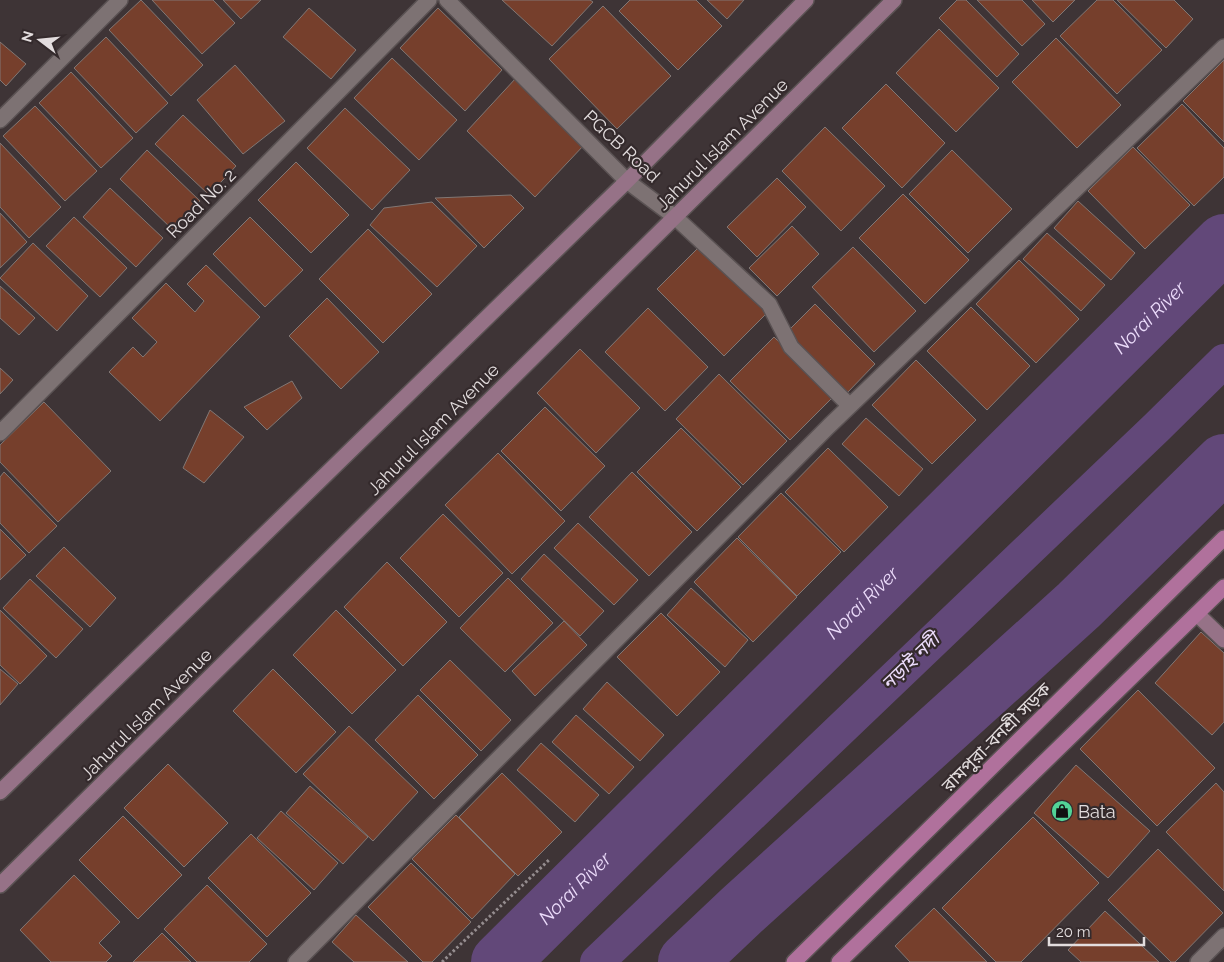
<svg xmlns="http://www.w3.org/2000/svg" width="1224" height="962" font-family="Raleway,'Noto Sans Bengali',sans-serif">
<style>
.lines{fill:none;stroke-linecap:round;stroke-linejoin:round}
.canal{stroke:#624879;stroke-width:34}
.river{stroke:#624879;stroke-width:58}
.building{fill:#763f2c;stroke:#817774}
.street-casing{stroke:#5a5253;stroke-width:18}
.secondary-casing{stroke:#5a5253;stroke-width:18}
.primary-casing{stroke:#5a5253;stroke-width:18}
.path{stroke:#958d8f;stroke-width:3;stroke-dasharray:2.5 2.5;stroke-linecap:butt}
.street{stroke:#7d7273;stroke-width:15}
.secondary{stroke:#967287;stroke-width:15}
.primary{stroke:#b0719c;stroke-width:15}
.labels{text-anchor:middle;dominant-baseline:central;stroke-width:4.5;stroke-linejoin:round;paint-order:stroke}
.street-label{font-size:18px;fill:#e3ddde;stroke:#342a2c}
.poi-label{font-size:18px;fill:#e3ddde;stroke:#342a2c;text-anchor:start}
.water-label{font-size:19px;font-style:italic;fill:#ecdcfb;stroke:#342a2c}
</style>
<rect width="100%" height="100%" fill="#3e3436"/>
<g class="lines">
<path class="canal" d="M597 962 1156 428 1224 361"/>
<g class="river">
<path id="s1" d="M500 962 1224 243"/>
<path d="M687 962 742 910 1079 605 1224 463"/>
</g>
</g>
<path class="building" d="M141 0 203 65 171 96 109 30Z
M152 0H213L235 23 202 54Z
M223 0H261L241 19Z
M502 0H590L593 2 552 46Z
M630 0H696L722 26 678 70 619 11Z
M707 0H744L727 19Z
M957 0H966L1019 54 997 77 939 18Z
M977 0H1022L1045 24 1022 46Z
M1032 0H1075L1053 22Z
M1097 0H1113L1162 50 1117 94 1060 36Z
M1117 0H1174L1193 19 1166 48Z
M603 6 671 76 617 129 549 59Z
M309 8 356 50 331 79 283 37Z
M438 8 502 70 465 111 400 48Z
M939 29 999 88 956 132 896 73Z
M106 37 168 103 136 133 74 68Z
M1056 38 1121 105 1077 148 1012 82Z
M0 42 26 64 6 86 0 80Z
M392 58 457 120 419 160 354 98Z
M1224 60V142L1183 101Z
M235 65 285 121 243 154 197 100Z
M71 72 133 138 101 168 39 103Z
M516 78 585 144 535 197 467 131Z
M886 84 945 143 902 188 842 128Z
M1182 104 1224 148V177L1194 206 1137 148Z
M35 106 97 171 65 201 3 136Z
M345 108 410 170 372 210 307 148Z
M183 115 236 166 209 195 155 144Z
M825 127 885 186 841 231 782 171Z
M0 143 61 207 29 238 0 207Z
M1133 147 1190 205 1145 249 1088 191Z
M147 150 200 201 173 230 120 179Z
M952 150 1012 209 968 253 909 194Z
M296 162 349 215 311 253 258 200Z
M777 178 806 207 757 257 727 227Z
M110 188 163 238 136 267 83 217Z
M903 194 969 260 925 304 859 238Z
M511 195 524 208 484 248 435 198Z
M1078 201 1135 253 1111 280 1054 228Z
M432 202 477 246 437 287 370 225 384 208Z
M0 213 27 242 0 268Z
M74 217 127 268 100 297 46 246Z
M250 217 303 270 265 307 213 254Z
M792 226 819 254 777 296 749 268Z
M368 229 432 294 383 343 319 279Z
M1047 233 1105 285 1081 311 1023 259Z
M33 243 88 296 57 331 0 278Z
M701 245 768 312 724 356 657 289Z
M853 247 916 311 874 352 812 287Z
M1019 260 1079 319 1036 363 976 304Z
M206 265 260 317 160 421 109 372 133 347 143 357 157 342 132 318 166 283 195 312 204 301 187 284Z
M0 286 35 318 19 335 0 318Z
M327 298 379 352 341 389 289 336Z
M815 304 875 364 847 393 787 332Z
M971 307 1030 366 987 410 927 351Z
M648 308 708 367 665 411 605 352Z
M774 337 834 396 790 440 730 381Z
M580 349 640 408 596 453 537 393Z
M916 360 976 420 932 464 872 405Z
M0 368 13 380 0 394Z
M719 374 787 441 743 485 676 419Z
M292 381 302 398 267 430 244 407Z
M44 402 111 471 58 522 0 462V445Z
M545 407 605 466 561 511 501 451Z
M210 410 244 437 204 483 183 468Z
M866 418 923 469 899 496 842 444Z
M681 428 741 487 697 531 637 472Z
M828 448 888 507 844 552 785 492Z
M498 453 565 521 512 574 445 505Z
M4 472 57 526 29 553 0 523V477Z
M632 472 692 532 649 576 589 517Z
M781 493 841 552 797 596 738 537Z
M443 514 503 573 459 617 400 558Z
M578 523 638 580 614 605 554 548Z
M0 529 26 555 0 580Z
M737 538 797 597 753 642 694 582Z
M64 547 116 598 90 627 36 576Z
M544 554 604 611 580 636 521 579Z
M387 562 447 622 403 666 344 607Z
M508 578 553 623 505 672 460 628Z
M30 579 83 629 56 658 3 608Z
M691 588 748 640 725 667 667 615Z
M0 610 47 656 20 684 0 665Z
M336 610 396 670 352 714 293 655Z
M661 613 720 672 677 716 617 657Z
M564 621 587 645 535 696 512 671Z
M1201 632 1224 653V722L1212 735 1155 683Z
M450 660 511 720 481 751 420 690Z
M0 669 18 684 0 705Z
M273 669 336 732 296 773 233 711Z
M607 682 664 735 640 761 583 709Z
M1138 690 1215 768 1157 826 1080 749Z
M418 695 478 755 434 799 375 740Z
M576 715 634 767 609 794 552 742Z
M349 726 418 792 373 841 303 774Z
M541 743 599 795 575 822 517 770Z
M168 764 228 823 184 867 124 808Z
M1076 765 1150 831 1108 878 1034 813Z
M502 773 562 832 518 876 459 817Z
M1216 783 1224 792V891L1166 832Z
M310 786 368 837 343 864 286 813Z
M281 811 338 863 314 890 257 838Z
M456 815 515 874 472 919 412 859Z
M123 816 182 875 138 919 79 860Z
M1033 817 1099 883 1021 962H996L942 908Z
M251 834 311 893 267 937 208 878Z
M1158 849 1223 913 1175 962H1171L1108 900Z
M411 863 471 922 432 962H423L368 907Z
M74 875 120 922 99 943 112 956 106 962H51L20 930Z
M207 885 267 944 249 962H197L164 929Z
M934 908 987 962H910L895 946Z
M1105 911 1159 962H1081L1068 950Z
M356 915 408 962H354L332 942Z
M162 933 191 962H133Z"/>
<g class="lines">
<g class="street-casing">
<path id="street" d="M447 0 627 181 675 217 769 304 791 347 850 406
M0 120 120 0
M0 433 429 0
M296 962 829 426 1224 47
M1198 962 1224 936"/>
</g>
<g class="secondary-casing">
<path id="secondary" d="M1197 614 1224 640
M0 792 627 181 806 0
M0 885 894 0"/>
</g>
<g class="primary-casing">
<path id="primary" d="M794 962 1224 538
M839 962 1224 587"/>
</g>
<path class="path" d="M442 962 550 859"/>
<use href="#street" class="street"/>
<use href="#secondary" class="secondary"/>
<use href="#primary" class="primary"/>
</g>
<defs>
<g id="shop-disc" transform="scale(1.125)"><circle r="9.5" fill="#52d397" stroke="#342a2c"/><path d="M-5-2.5h2.3a2.7 3.5 0 0 1 5.4 0H5L5.5 6h-11ZM-1.5-2.5h3a1.5 2.3 0 0 0-3 0Z" fill="#111"/></g>
</defs>
<g fill-rule="evenodd">
<use href="#shop-disc" x="1062" y="811"/>
</g>
<g class="labels">
<g class="street-label">
<text transform="translate(722 144) rotate(-45)">Jahurul Islam Avenue</text>
<text transform="translate(622 146) rotate(43)">PGCB Road</text>
<text transform="translate(201 203) rotate(-45)">Road No. 2</text>
<text transform="translate(433 429) rotate(-45)">Jahurul Islam Avenue</text>
<text transform="translate(146 714) rotate(-45)">Jahurul Islam Avenue</text>
<text transform="translate(996 737) rotate(-45)">রামপুরা-বনশ্রী সড়ক</text>
</g>
<g class="poi-label">
<text x="1078" y="811">Bata</text>
</g>
<g class="water-label">
<text stroke="none"><textPath href="#s1" startOffset="915">Norai River</textPath></text>
<text stroke="none"><textPath href="#s1" startOffset="510">Norai River</textPath></text>
<text transform="translate(910 661) rotate(-44)">নড়াই নদী</text>
<text stroke="none"><textPath href="#s1" startOffset="105">Norai River</textPath></text>
</g>
</g>
<g transform="translate(40 40) rotate(286)" stroke="#342a2c" stroke-width="4" paint-order="stroke">
<path d="M0-4L9 19L0 12L-9 19Z" fill="#e3ddde"/>
<text y="-8" font-size="14" font-weight="bold" text-anchor="middle" fill="#e3ddde">N</text>
</g>
<path d="M1049 937v8h95v-8" fill="none" stroke="#e3ddde" stroke-width="2.5"/>
<text x="1056" y="937" font-size="15" fill="#e3ddde" stroke="#342a2c" stroke-width="4" paint-order="stroke">20 m</text>
</svg>
